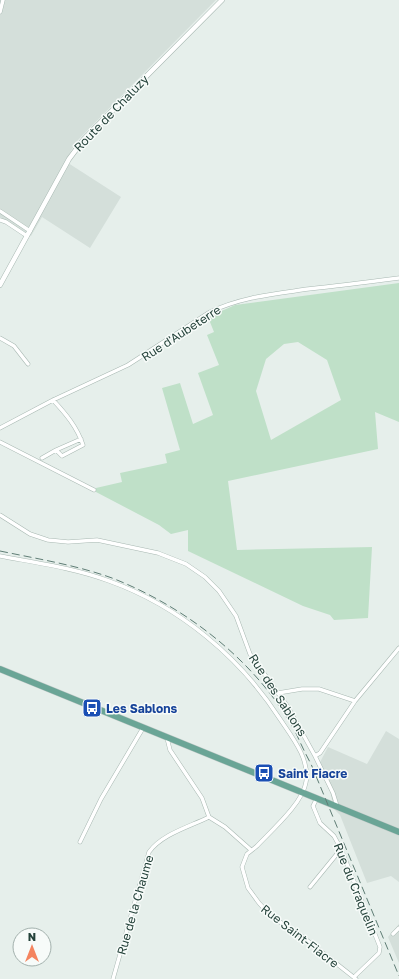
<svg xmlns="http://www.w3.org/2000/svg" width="399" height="979" font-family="'Golos Text',sans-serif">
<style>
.built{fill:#d4dfda}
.green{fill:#bfe0c8;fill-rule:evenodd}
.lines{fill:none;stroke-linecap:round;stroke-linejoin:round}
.minor-casing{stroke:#a8b8b2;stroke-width:4.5}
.tertiary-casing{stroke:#a8b8b2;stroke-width:5.5}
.primary-casing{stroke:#c2cac8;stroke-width:7}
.minor{stroke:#fff;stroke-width:3.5}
.tertiary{stroke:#fff;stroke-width:4.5}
.primary{stroke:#6aa596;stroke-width:6}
.rail{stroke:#5f7d75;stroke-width:1;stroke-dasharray:8 4;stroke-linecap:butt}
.labels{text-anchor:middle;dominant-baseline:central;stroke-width:3;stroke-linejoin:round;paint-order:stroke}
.street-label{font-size:12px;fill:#24423a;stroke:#f7fbf9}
.transit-label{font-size:12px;font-weight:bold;fill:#164399;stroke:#f7fbf9;text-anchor:start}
</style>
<rect width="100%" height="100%" fill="#e6efeb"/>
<path class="built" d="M0 0H216L77 141 65 161 121 197 90 248 42 217 31 236 0 217Z
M386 731 399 739V882L391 876 367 883 340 815 334 809 330 791 318 766 328 747 367 764Z
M399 924V963L388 937Z"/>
<path class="green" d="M399 283V422L375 412 378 449 228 481 237 550 372 547 368 618 334 620 330 615 303 606 188 551V530L171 534 159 525 96 492V488L122 482 120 473 167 463 165 454 180 450 162 388 180 383 193 424 213 415 198 373 219 365 207 335 214 332 208 317 235 305ZM298 342 327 360 341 400 271 440 256 391 266 359 284 344Z"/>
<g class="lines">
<g class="minor-casing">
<path id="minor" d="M0 12 3 0
M0 211 30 231
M0 220 6 222 27 236
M0 338 14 346 28 364
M53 400C66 414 77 427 83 445L62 456 56 450 81 439
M0 428 53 400 128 365 210 312C241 297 274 294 308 289 338 286 369 282 399 278
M0 442 94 490
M42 458 56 450
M0 515 30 534 48 540 68 542 97 540 158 553 186 564 205 577 219 591 236 616 250 654 288 707 315 756 333 793 337 806
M0 556C37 563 74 568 109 581 179 606 240 657 280 719 292 737 310 759 306 782 303 803 272 830 257 846L247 854 242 867 248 888 259 903 272 917 299 934 356 979
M278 693 302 689H319L355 701
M167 738 170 750 202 798 209 817 225 827 251 850
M315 756 320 753 355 701 399 648
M317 798 313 806 320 823 334 836 341 849 380 947 379 953 354 977
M80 842 101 799 143 728
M310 887 341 849
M393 934 399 928
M113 979 149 852C162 834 189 827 209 817"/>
</g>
<g class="tertiary-casing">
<path id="tertiary" d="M0 285 69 159 84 139 222 0"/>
</g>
<g class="primary-casing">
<path id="primary" d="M0 669 399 832"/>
</g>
<use href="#minor" class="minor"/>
<use href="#tertiary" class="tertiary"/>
<use href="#primary" class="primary"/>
<path class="rail" d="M0 551C38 559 76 565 112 578 186 607 256 661 295 731 300 742 305 753 311 764L399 976"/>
</g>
<defs>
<g id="bus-square" transform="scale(1)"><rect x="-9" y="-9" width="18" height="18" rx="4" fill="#1a4fb4" stroke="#f7fbf9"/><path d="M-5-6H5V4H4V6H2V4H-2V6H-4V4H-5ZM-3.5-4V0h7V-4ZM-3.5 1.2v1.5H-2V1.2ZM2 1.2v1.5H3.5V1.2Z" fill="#fff"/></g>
</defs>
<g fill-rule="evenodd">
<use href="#bus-square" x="92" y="708"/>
<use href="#bus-square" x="264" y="773"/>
</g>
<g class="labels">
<g class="street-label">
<text transform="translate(111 113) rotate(-46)">Route de Chaluzy</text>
<text transform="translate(181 333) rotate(-33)">Rue d'Aubeterre</text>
<text transform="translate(278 695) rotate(57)">Rue des Sablons</text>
<text transform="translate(356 889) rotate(68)">Rue du Craquelin</text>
<text transform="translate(135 905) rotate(-74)">Rue de la Chaume</text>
<text transform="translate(300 936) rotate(38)">Rue Saint-Fiacre</text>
</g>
<g class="transit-label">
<text x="106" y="708">Les Sablons</text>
<text x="278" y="773">Saint Fiacre</text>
</g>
</g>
<g transform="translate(32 947)"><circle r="19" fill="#f7fbf9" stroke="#a3b1ad"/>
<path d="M0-3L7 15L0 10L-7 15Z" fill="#f4845f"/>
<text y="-6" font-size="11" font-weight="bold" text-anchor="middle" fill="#24423a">N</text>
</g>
</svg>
